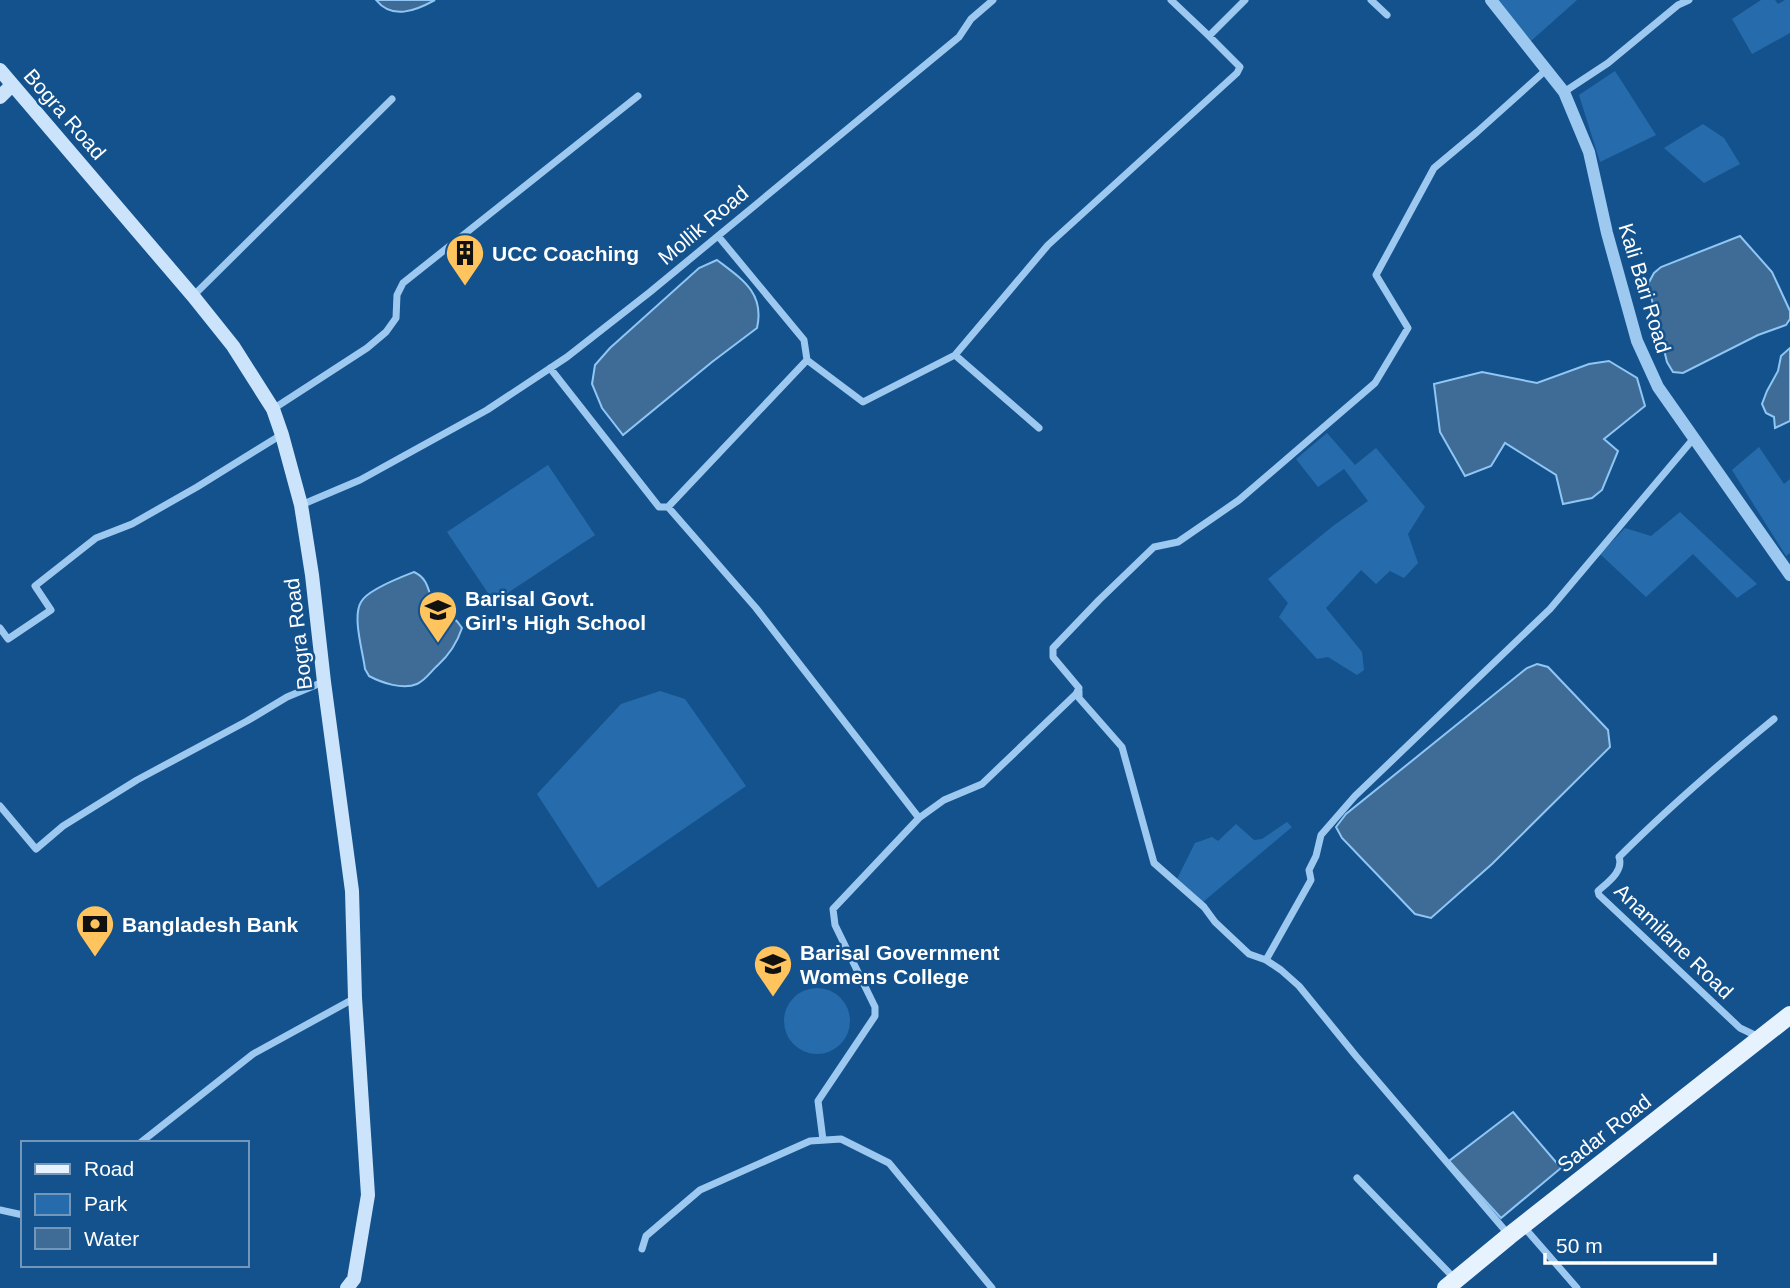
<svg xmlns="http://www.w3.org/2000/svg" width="1790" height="1288" font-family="Helvetica,sans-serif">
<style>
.green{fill:#266cac}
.water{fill:#3e6c97;stroke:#8fc6f4;stroke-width:2}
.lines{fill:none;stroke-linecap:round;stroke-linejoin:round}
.minor{stroke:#9dc9f1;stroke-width:7}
.tertiary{stroke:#9dc9f1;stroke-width:12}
.secondary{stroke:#cce4fb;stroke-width:14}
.primary{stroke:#e7f2ff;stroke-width:18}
.labels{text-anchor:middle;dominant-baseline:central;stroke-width:5;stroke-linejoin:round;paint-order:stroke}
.street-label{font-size:21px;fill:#fff;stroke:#14528d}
.poi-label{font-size:21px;font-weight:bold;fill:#fff;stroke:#14528d;text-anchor:start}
</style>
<rect width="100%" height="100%" fill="#14528d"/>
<path class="green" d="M1497 0H1577L1531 41Z
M1761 0H1775L1778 4 1785 0H1790V33L1752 54 1732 19Z
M1615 71 1656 135 1600 162 1579 95Z
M1703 124 1724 138 1740 164 1704 183 1664 148Z
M1327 433 1355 465 1376 448 1425 507 1408 534 1418 563 1404 578 1390 571 1376 584 1361 570 1326 608 1362 652 1364 670 1357 675 1328 657 1317 659 1279 617 1288 603 1268 579 1333 526 1368 501 1344 469 1318 487 1296 459Z
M1759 447 1784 484 1790 479V553L1786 556 1732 470Z
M548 465 595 535 494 602 447 532Z
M1680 512 1757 584 1737 598 1693 554 1646 597 1600 554 1625 528 1651 536Z
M660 691 685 699 746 786 598 888 537 794 621 704Z
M1287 822 1292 827 1203 902 1177 879 1195 843 1212 837 1218 841 1236 824 1254 840 1262 839Z
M784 1021a33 33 0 1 1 66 0a33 33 0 1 1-66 0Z"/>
<path class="water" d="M376 0H435C415 11 392 20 376 0Z
M1740 236 1772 272 1790 311V319L1786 325 1758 335 1683 373 1673 372 1667 362 1648 284 1654 273 1661 267Z
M717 260C742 279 765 293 757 328L712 362 623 435 602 408 592 384 595 365 610 348 699 268Z
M1790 348V421L1775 428 1774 417 1766 413 1762 404 1767 391 1778 371 1781 356Z
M1609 361 1637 378 1645 406 1604 439 1618 451 1602 490 1592 498 1563 504 1556 475 1505 443 1491 466 1465 476 1440 432 1434 384 1482 372 1537 383 1589 364Z
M414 572C430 579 428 594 435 608 446 614 455 616 462 628 457 643 449 655 438 665 431 671 426 680 417 684 403 690 382 683 369 676L365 669C363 652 352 617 361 602 367 590 401 577 414 572Z
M1537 664 1548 667 1608 730 1610 747 1492 864 1431 918 1415 914 1342 838 1336 827 1346 814 1527 668Z
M1513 1112 1561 1168 1501 1218 1449 1161Z"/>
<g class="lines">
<path class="minor" d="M1171 0 1209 36 1245 0
M1371 0 1387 15
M1564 92 1608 63 1678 5 1689 0
M193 296 392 99
M955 355 1048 245 1237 73 1240 67 1209 36
M807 360 863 402 955 355 1039 428
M550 368 659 507H668L807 360 804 340 718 236
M273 409 367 348 386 332 396 318 397 295 403 283 638 96
M301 505 360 480 487 410 567 357 650 292 959 37 971 19 993 0
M668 507 756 608 919 818
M0 628 8 639 51 610 35 586 96 538 132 524 197 487 281 435
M1079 691V698L1122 747 1154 863 1204 907 1215 922 1249 954 1266 960 1281 970 1299 986 1356 1056 1509 1235
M0 806 36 849 63 826 137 780 247 721 287 697 323 682
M1266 960 1311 880 1309 870 1316 856 1321 835 1355 796 1550 609 1694 438
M1761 1038 1740 1028 1599 895 1598 891C1608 882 1624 871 1619 857 1668 808 1720 763 1774 719
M823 1140 818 1101 875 1016V1007L835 925 833 909 919 818 944 800 982 784 1076 694 1079 688 1053 657V648L1099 600 1154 547 1178 542 1239 500 1375 383 1408 328 1376 275 1434 168 1477 132 1546 70
M140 1143 253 1054 355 998
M1357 1178 1455 1279
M0 1210 23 1215
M1523 1226 1577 1288
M642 1249 646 1236 700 1190 810 1141 841 1139 889 1163 992 1288"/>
<path class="tertiary" d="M1491 0 1564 92 1589 152 1607 233 1637 341 1658 387 1790 575"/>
<path class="secondary" d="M0 70 193 296 233 346 273 409 282 435 301 505 312 575 324 682 352 891 355 998 368 1195 354 1279 347 1288
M0 97 12 85"/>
<path class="primary" d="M1446 1288 1509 1236 1790 1015"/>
</g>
<defs>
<g id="building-pin" transform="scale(2.0125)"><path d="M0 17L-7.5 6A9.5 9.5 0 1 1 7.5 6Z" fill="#ffc45d" stroke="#14528d"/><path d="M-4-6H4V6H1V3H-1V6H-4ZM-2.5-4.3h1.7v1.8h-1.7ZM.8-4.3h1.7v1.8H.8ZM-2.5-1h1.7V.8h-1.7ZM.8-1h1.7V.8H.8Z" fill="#111"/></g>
<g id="school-pin" transform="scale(2.0125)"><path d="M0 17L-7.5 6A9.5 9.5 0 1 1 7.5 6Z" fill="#ffc45d" stroke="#14528d"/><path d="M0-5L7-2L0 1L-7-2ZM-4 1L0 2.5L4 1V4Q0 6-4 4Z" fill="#111"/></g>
<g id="bank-pin" transform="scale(2.0125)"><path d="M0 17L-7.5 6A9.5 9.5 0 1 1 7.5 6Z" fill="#ffc45d" stroke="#14528d"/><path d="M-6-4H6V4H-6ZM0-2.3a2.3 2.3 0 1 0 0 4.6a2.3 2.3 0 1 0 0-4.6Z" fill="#111"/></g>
</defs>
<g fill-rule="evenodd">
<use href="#building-pin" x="465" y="253"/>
<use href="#school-pin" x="438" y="610"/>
<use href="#bank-pin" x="95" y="924"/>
<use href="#school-pin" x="773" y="964"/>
</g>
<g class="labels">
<g class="street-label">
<text transform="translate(65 114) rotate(49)">Bogra Road</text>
<text transform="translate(703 225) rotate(-40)">Mollik Road</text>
<text transform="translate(1645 288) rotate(73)">Kali Bari Road</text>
<text transform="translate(298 634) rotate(-97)">Bogra Road</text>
<text transform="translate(1674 941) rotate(44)">Anamilane Road</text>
<text transform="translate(1604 1133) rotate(-38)">Sadar Road</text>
</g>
<g class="poi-label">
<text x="492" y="253">UCC Coaching</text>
<text x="465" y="598">Barisal Govt.<tspan x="465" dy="24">Girl's High School</tspan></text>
<text x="122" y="924">Bangladesh Bank</text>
<text x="800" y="952">Barisal Government<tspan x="800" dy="24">Womens College</tspan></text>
</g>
</g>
<rect x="21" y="1141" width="228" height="126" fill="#14528d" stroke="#7297bb" stroke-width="2"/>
<rect x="35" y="1164" width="35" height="10" fill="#e7f2ff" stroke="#7297bb" stroke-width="2"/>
<text x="84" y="1176" font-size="21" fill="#ffffff">Road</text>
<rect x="35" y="1194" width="35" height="21" fill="#266cac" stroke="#7297bb" stroke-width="2"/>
<text x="84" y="1211" font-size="21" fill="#ffffff">Park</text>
<rect x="35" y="1228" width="35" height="21" fill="#3e6c97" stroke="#7297bb" stroke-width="2"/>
<text x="84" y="1246" font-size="21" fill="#ffffff">Water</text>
<path d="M1545 1253v10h170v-10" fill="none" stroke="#ffffff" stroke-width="3.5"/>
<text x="1556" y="1253" font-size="21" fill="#ffffff" stroke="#14528d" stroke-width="5" paint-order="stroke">50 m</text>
</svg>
